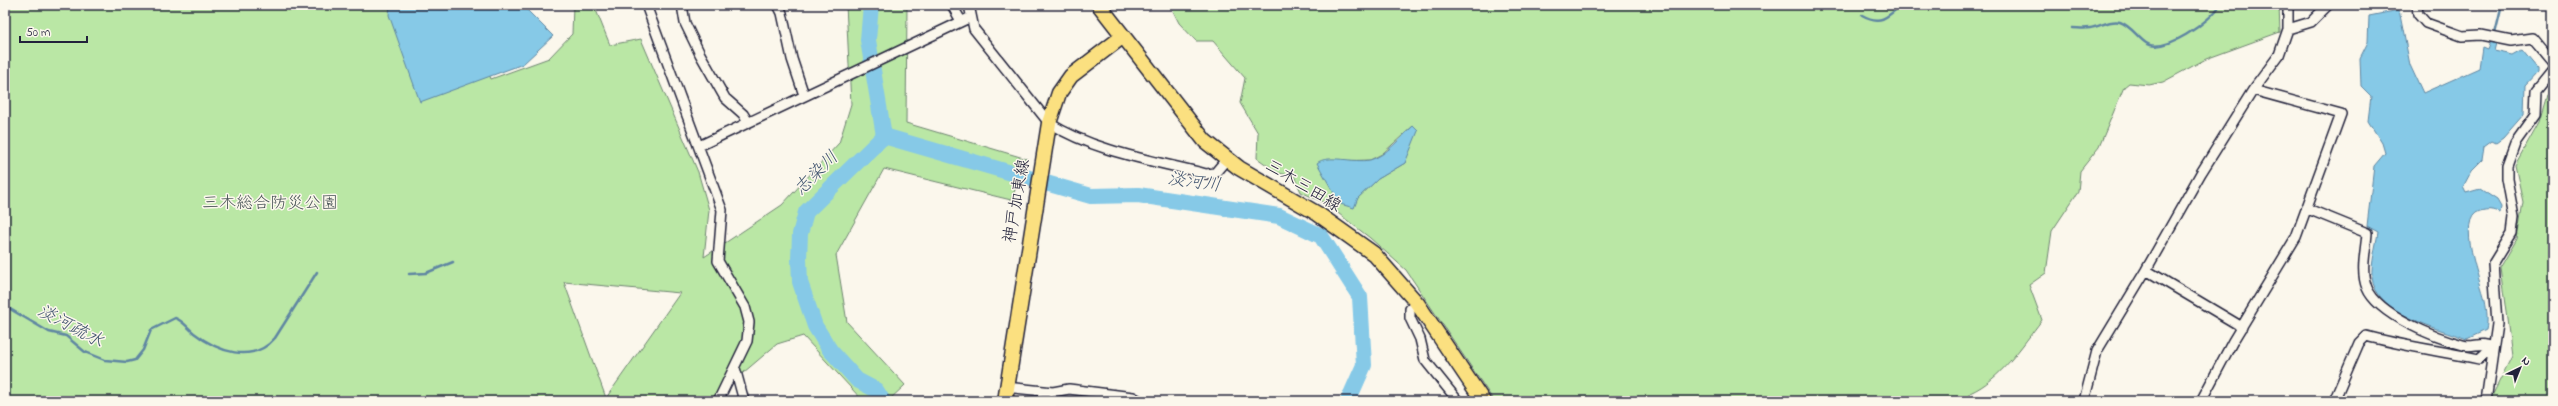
<svg xmlns="http://www.w3.org/2000/svg" width="2558" height="406" font-family="'Indie Flower','Klee One',sans-serif">
<style>
.green{fill:#bae7a5;stroke:#6e8470;fill-rule:evenodd}
.water{fill:#86c9e7;stroke:#5e86a2}
.lines{fill:none;stroke-linecap:round;stroke-linejoin:round}
.stream{stroke:#5e86a2;stroke-width:2.5}
.river{stroke:#86c9e7;stroke-width:16}
.minor-casing{stroke:#22223b;stroke-width:12}
.primary-casing{stroke:#22223b;stroke-width:17}
.minor{stroke:#fbf7ec;stroke-width:9}
.primary{stroke:#fbe080;stroke-width:14}
.labels{text-anchor:middle;dominant-baseline:central;stroke-width:3;stroke-linejoin:round;paint-order:stroke}
.street-label{font-size:17px;fill:#22223b;stroke:#fbf7ec}
.park-label{font-size:17px;fill:#485356;stroke:#fbf7ec}
.water-label{font-size:18px;font-style:italic;fill:#40546f;stroke:#fbf7ec}
</style>
<rect width="100%" height="100%" fill="#fbf7ec"/>
<filter id="ink" filterUnits="userSpaceOnUse"><feTurbulence type="fractalNoise" baseFrequency=".025" numOctaves="2"/><feDisplacementMap in="SourceGraphic" scale="8" xChannelSelector="R" yChannelSelector="G"/><feConvolveMatrix kernelMatrix="1 2 1 2 8 2 1 2 1" color-interpolation-filters="sRGB"/></filter>
<g filter="url(#ink)">
<path class="green" d="M5 5H464L491 79 549 58 572 34 573 5H594L610 45 641 39 698 172 709 210 704 257 782 205 839 143 851 104 846 5H907L906 123 1027 159 1011 200 884 169 836 255 847 322 905 385 888 401H863L803 336 777 344 710 401H5ZM564 282 680 293 606 398Z
M1170 5H2279L2280 32 2206 59 2163 82 2149 85 2129 83 2124 87 2099 147 2080 171 2078 192 2052 231 2046 273 2029 285 2042 320C2021 347 2001 379 1970 393L1966 401H1494L1406 270 1370 238 1325 203 1301 192 1294 176 1278 173 1257 158 1258 133 1240 103 1245 78 1213 41H1196L1179 23ZM1413 126 1405 163 1378 179 1358 198 1334 161 1370 160 1382 154Z
M2553 89V401H2493L2492 396 2512 356 2500 268 2517 239 2523 202 2515 165 2539 122 2547 95Z"/>
<path class="water" d="M390 5H522L553 36 523 64 420 102 389 15Z
M2399 10 2410 65 2423 93 2479 68 2482 47 2487 49 2490 41 2496 43 2494 51 2513 55 2522 50 2537 68V72L2525 85 2524 114 2503 138 2496 143 2492 141 2484 147 2482 160 2472 170 2463 187 2466 193 2480 189 2497 200 2501 207 2500 213C2492 209 2488 209 2480 211 2455 218 2481 283 2485 300 2487 310 2488 321 2486 330L2467 339C2438 328 2375 314 2372 277 2371 263 2376 246 2378 232L2367 226 2374 166 2385 153 2382 143 2368 121 2371 96 2361 86 2360 58 2368 42 2369 16Z
M1413 126 1418 131 1405 163 1378 179 1358 198 1354 208 1340 204 1317 163C1327 154 1354 163 1370 160 1386 156 1401 137 1413 126Z"/>
<g class="lines">
<path class="stream" d="M1862 15C1880 25 1887 18 1901 5
M2072 28C2078 28 2084 29 2090 28 2099 27 2111 19 2120 22 2131 26 2137 37 2146 43 2164 55 2211 21 2220 5
M2493 42 2502 5
M409 274 426 273 453 262
M5 306 49 332 66 336 85 352 105 360 127 362 135 360 143 350 151 330 175 318C182 320 188 328 194 333 217 351 252 365 275 338L317 272"/>
<path class="river" d="M871 5 868 40 884 136
M884 136 1091 196 1138 195 1279 216 1321 236 1360 297 1364 365 1348 401
M883 401 876 390 857 380 830 350 815 326 800 282 799 259 800 234 806 212 884 136"/>
<g class="minor-casing">
<path id="minor" d="M646 5 722 210 718 261 745 307 749 322 747 341 718 401
M682 5 685 23 700 54 725 98 743 114 748 122
M778 5 782 13 792 59 804 95
M952 5 961 21
M969 5 974 29 1049 123C1095 152 1155 161 1206 174L1215 173 1226 160
M2417 5 2418 14 2426 23 2462 36 2481 35 2511 41 2532 38 2553 63
M2288 29 2311 22 2328 5
M699 146 971 17
M2308 209 2367 233C2366 250 2360 271 2367 288 2378 315 2436 338 2463 345 2473 348 2482 341 2492 347
M2146 270 2242 327
M1417 303 1410 309V318L1420 339 1425 360 1458 401
M735 368 744 401
M1005 387 1053 392 1069 389 1133 397 1140 401
M2084 401 2097 351 2146 270 2201 173 2253 90 2279 55 2288 29V5
M2201 401 2233 341 2296 237 2341 114 2253 90
M2334 401 2359 343 2366 336C2403 346 2441 351 2479 359L2492 347
M2486 401 2497 324 2493 264 2512 233 2514 217 2507 179V165L2515 143 2535 115 2536 91 2553 70"/>
</g>
<g class="primary-casing">
<path id="primary" d="M1099 5 1205 141 1239 168 1318 214 1374 254 1417 303 1483 401
M1005 401 1049 123 1059 93 1071 76 1122 37"/>
</g>
<use href="#minor" class="minor"/>
<use href="#primary" class="primary"/>
</g>
</g>
<g class="labels">
<g class="street-label">
<text transform="translate(1303 186) rotate(31)">三木三田線</text>
<text transform="translate(1017 201) rotate(-80)">神戸加東線</text>
</g>
<g class="park-label">
<text x="270" y="203">三木総合防災公園</text>
</g>
<g class="water-label">
<text transform="translate(817 174) rotate(-45)">志染川</text>
<text transform="translate(1194 183) rotate(8)">淡河川</text>
<text transform="translate(70 327) rotate(28)">淡河疏水</text>
</g>
</g>
<rect width="2558" height="406" fill="none" stroke="#fbf7ec" stroke-width="20"/>
<rect x="10" y="10" width="2538" height="386" fill="none" stroke="#22223b" stroke-width="1.5" filter="url(#ink)"/>
<g transform="translate(2520 368) rotate(43)" stroke="#fbf7ec" stroke-width="3" paint-order="stroke">
<path d="M0-3L7 15L0 10L-7 15Z" fill="#22223b"/>
<text y="-6" font-size="11" font-weight="bold" text-anchor="middle" fill="#22223b">N</text>
</g>
<path d="M20 36v6h67v-6" fill="none" stroke="#22223b" stroke-width="2"/>
<text x="26" y="36" font-size="12" fill="#22223b" stroke="#fbf7ec" stroke-width="3" paint-order="stroke">50 m</text>
</svg>
